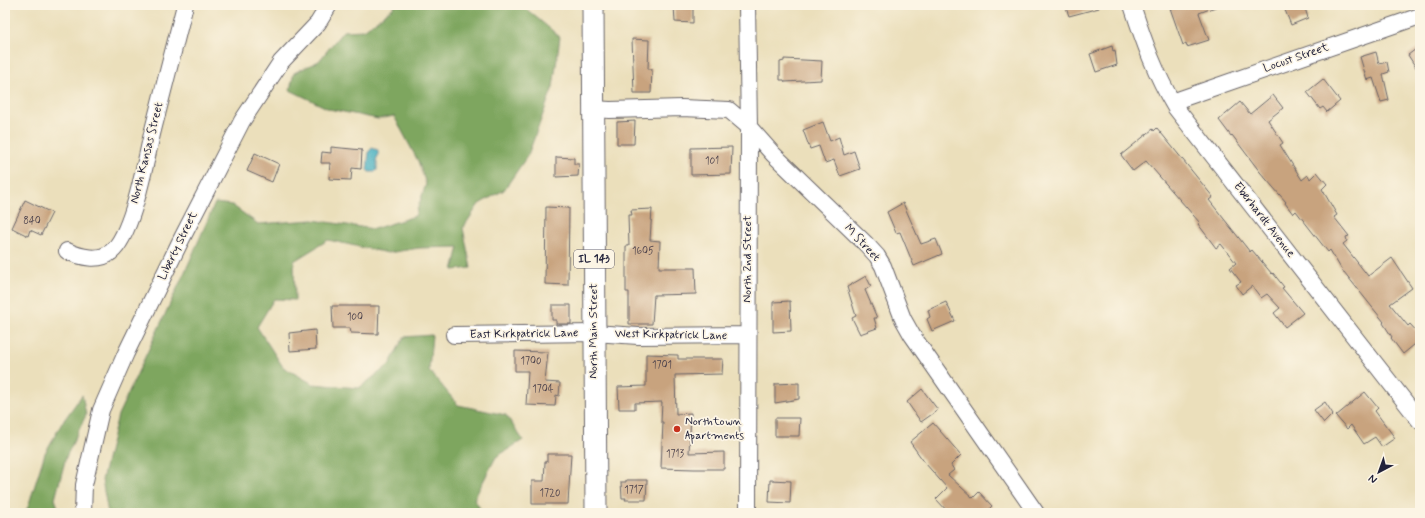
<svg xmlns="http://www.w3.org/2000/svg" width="1425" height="518" font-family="Mynerve,sans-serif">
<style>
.forest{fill:#7ea65e;stroke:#50644c}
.water{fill:#41adc0;stroke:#32687e}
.building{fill:#c8a37e}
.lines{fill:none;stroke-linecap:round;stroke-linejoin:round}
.minor-casing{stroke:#686468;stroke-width:18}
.major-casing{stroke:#686468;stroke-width:23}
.minor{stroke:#fff;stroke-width:16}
.major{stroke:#fff;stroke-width:21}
.poi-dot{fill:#c8321e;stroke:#fcf5e5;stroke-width:1.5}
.labels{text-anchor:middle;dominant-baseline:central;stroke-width:3.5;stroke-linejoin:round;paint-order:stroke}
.number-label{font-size:10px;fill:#4c424c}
.shield{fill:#fcf5e5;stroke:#63616e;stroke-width:1}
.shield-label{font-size:11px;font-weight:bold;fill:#22223b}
.street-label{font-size:12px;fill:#22223b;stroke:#fcf5e5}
.poi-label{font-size:12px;fill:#22223b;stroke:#fcf5e5;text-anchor:start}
</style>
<rect width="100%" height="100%" fill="#fcf5e5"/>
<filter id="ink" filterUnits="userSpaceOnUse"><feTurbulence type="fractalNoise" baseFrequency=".025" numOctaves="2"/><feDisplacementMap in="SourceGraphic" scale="8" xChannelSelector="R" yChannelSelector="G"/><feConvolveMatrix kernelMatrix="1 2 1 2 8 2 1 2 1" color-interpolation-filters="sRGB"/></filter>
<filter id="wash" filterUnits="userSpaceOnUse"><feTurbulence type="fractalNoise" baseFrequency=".012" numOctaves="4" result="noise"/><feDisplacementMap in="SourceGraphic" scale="16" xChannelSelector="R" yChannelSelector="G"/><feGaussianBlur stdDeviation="0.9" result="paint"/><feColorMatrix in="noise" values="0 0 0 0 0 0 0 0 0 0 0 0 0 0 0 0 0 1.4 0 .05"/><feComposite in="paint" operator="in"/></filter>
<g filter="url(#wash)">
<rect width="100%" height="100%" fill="#ebdfbb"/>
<path class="forest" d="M394 5H519L525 8 560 37 553 87 528 155 504 190 479 204 463 228 471 268 453 270 459 247 419 248 388 253 328 240 294 261 295 300 274 299 257 327 283 367 313 384 359 388 389 365 404 337 432 335 429 370 458 405 506 415 523 440 496 457 474 499 483 513H108L102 480 118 415 188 265 215 203 232 205 258 224 313 220 374 229 415 216 426 184 418 161 394 116 378 119 329 109 290 90 294 73 319 61 343 31 364 30 394 7Z
M82 395 86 415 66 457 55 499 60 513H24L28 507 45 453 62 423Z"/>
<path class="water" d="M372 148 378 150V156L376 160 377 162V170L375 172H369L367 170 369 151Z"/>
<g id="blocks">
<path class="building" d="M674 5H693V23L675 22Z
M1065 5H1099V8L1069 16Z
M1179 5H1218V6L1199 13 1209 40 1187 47 1186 43 1183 45 1170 8Z
M1283 5H1304L1308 18 1291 25Z
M632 39 649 40 648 69H652L651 93H634Z
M1112 46 1113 51 1115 50 1117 65 1096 72 1090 54Z
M1420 46V74L1408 55Z
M1376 52 1379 64 1387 62 1389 72 1383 74 1389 100 1381 102 1373 78 1367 80 1360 57Z
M784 59 822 61 821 80 785 82 784 80H780V62L784 61Z
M1323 79 1340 101 1327 112 1323 107 1320 109 1307 92Z
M1273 95 1283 108 1268 120 1283 143 1280 145 1302 180 1308 175 1310 179 1317 172 1327 184 1322 189 1337 215 1334 217 1349 236 1346 237 1347 241 1343 244 1368 276 1392 258 1412 288 1390 304 1408 326 1410 324 1420 335V340L1403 354 1391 338 1392 337 1383 323 1384 322 1344 272H1343L1330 250 1328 252 1296 211 1293 214 1285 203 1286 202 1260 172 1232 135 1231 136 1219 120 1240 102 1250 114Z
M635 121 634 144H617V122Z
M823 122 830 141 839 137 844 155 854 151 860 169 840 176 834 160 825 163 819 146 810 149 803 130Z
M1157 128 1213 197 1209 200 1250 252 1252 250 1272 274 1273 273 1284 287 1282 288 1303 313 1285 327 1274 313 1280 308 1267 294 1261 298 1252 286 1242 294 1236 285 1241 282 1230 268 1236 263 1221 244 1216 248 1198 224 1200 223 1146 161 1133 171 1121 155 1153 129 1154 131Z
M331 147 362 150 361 169 352 168 351 180 329 179 330 163H321L322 152 331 153Z
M732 147 731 174 691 175V148Z
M255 153 279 164 272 182 247 171Z
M556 157 574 158V164H579L578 176 556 177Z
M25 200 52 213 41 235 30 230 28 236 12 228Z
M903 203 921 244 936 239 942 254 914 266 900 232 896 233 887 212Z
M546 207 569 208 568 285 545 284Z
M652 209 650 240 660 241 659 268H695L696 294 654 295 652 324H629V292H626V246H629L628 215H632L631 210Z
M866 276 871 286 865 290 877 318H874L877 328 860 334 852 318 856 316 847 287Z
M790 301 791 331 773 332V302Z
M946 302 955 321 932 331 927 319 930 317 928 310Z
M552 305H571V324H556V320H552Z
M332 306H379L378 334 351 333 350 328H333Z
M315 330 316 349 290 351 289 333Z
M515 351 548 352 545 382 560 383 559 396 556 395 555 406 526 405 528 371H515Z
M646 354 678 355V359H723L722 374 675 375 676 414 691 413 689 453 724 452V469H694L661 468 663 422H661L662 402 635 403V409H619L618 387 646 386Z
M799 383V399L775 403V384Z
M922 389 938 410 921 422 907 402Z
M1365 392 1378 408 1375 411 1395 438 1382 447 1375 437 1364 444 1351 425 1347 429 1336 416Z
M1325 402 1333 414 1324 423 1314 410Z
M775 418H800L799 436H775Z
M933 423 961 455 951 465 954 470 948 475 973 498 979 492 992 506 985 513H949L936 499 947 488 925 463 910 442Z
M547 454H571L568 504H532V481H544L545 462H547Z
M626 480H647L646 500H625L626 498H622L621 482H626Z
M770 480 791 481 790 503 769 502Z"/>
</g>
</g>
<g filter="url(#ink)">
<use href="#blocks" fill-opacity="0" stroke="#686468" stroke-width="1"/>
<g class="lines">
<g class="minor-casing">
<path id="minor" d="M747 5 749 127 748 513
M1132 5C1144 42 1155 73 1175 107L1420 421
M1172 102 1420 16
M594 109 610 110 682 108 729 110 749 127 773 154 866 244 877 256 883 266 903 319 912 335 1036 513
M67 251C80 257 99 262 111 252 133 235 146 158 153 130 164 88 174 47 185 5
M454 335 594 333 638 336 747 335
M83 513 84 485 101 410 126 353 180 242 242 121 281 62 318 23 329 5"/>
</g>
<g class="major-casing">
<path id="major" d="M593 5 596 513"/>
</g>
<use href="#minor" class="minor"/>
<use href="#major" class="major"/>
</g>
</g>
<circle class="poi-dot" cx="677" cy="429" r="4"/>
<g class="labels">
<g class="number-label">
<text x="712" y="161">101</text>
<text x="32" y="221">840</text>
<text x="643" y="251">1605</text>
<text x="355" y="317">100</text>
<text x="531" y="361">1700</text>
<text x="662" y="365">1701</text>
<text x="543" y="389">1704</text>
<text x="675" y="454">1713</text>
<text x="634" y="490">1717</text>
<text x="550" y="493">1720</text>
</g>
<rect class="shield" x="574" y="250" width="40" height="18" rx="3"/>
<g class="shield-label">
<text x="594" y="259">IL 143</text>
</g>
<g class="street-label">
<text transform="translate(1296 58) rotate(-19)">Locust Street</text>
<text transform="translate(147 153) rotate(-76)">North Kansas Street</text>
<text transform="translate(1264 220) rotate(52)">Eberhardt Avenue</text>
<text transform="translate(862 243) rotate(47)">M Street</text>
<text transform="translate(178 246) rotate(-64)">Liberty Street</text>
<text transform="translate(748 259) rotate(-90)">North 2nd Street</text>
<text transform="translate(594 331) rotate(-90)">North Main Street</text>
<text transform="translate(524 334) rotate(-1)">East Kirkpatrick Lane</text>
<text transform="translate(671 335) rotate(1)">West Kirkpatrick Lane</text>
</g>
<g class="poi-label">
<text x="685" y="422">Northtown<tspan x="685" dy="14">Apartments</tspan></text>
</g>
</g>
<rect width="1425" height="518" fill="none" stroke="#fcf5e5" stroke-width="20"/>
<g transform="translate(1379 472) rotate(221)" stroke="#fcf5e5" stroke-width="3" paint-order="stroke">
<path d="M0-3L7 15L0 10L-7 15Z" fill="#22223b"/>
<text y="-6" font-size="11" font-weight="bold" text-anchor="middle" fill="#22223b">N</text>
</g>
</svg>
